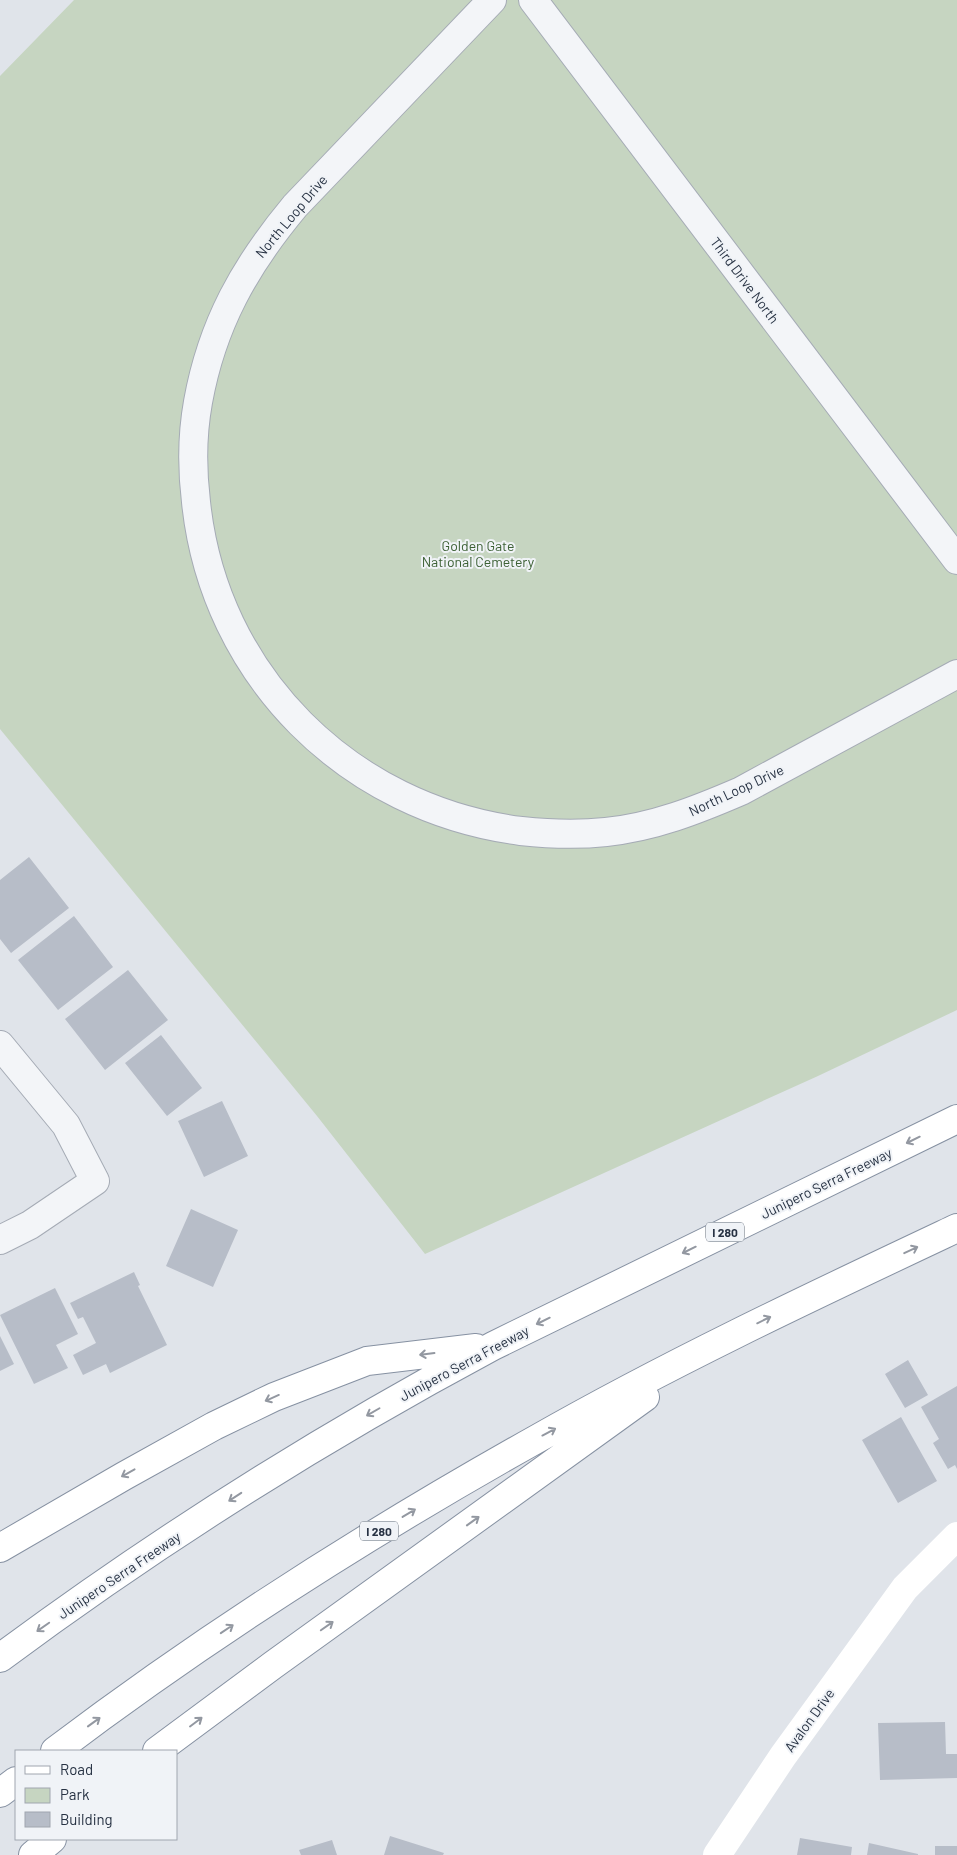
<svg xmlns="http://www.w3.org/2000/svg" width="957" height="1855" font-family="Barlow,sans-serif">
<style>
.green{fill:#c6d5c1}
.building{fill:#b7bdc8}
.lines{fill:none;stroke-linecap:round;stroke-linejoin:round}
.street-casing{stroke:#a5abb5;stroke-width:30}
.highway-casing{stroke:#8691a2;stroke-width:30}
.street{stroke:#f3f5f8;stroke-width:28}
.secondary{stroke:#fff;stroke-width:28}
.highway{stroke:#fff;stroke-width:28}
.oneway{stroke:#9398a1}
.labels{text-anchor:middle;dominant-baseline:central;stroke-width:4;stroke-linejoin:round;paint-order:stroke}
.shield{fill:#f0f3f7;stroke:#636c79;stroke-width:1}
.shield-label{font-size:12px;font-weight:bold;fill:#273243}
.street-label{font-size:14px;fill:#273243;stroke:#f0f3f7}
.park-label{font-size:14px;fill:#3c6034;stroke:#f0f3f7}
</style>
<rect width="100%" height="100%" fill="#e0e4ea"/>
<path class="green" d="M74 0H957V1010L818 1076 425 1254 317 1116 0 729V76Z"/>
<path class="building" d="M29 857 69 908 11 953 0 939V880Z
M74 916 113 967 58 1010 18 960Z
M128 970 168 1020 105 1070 65 1019Z
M161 1035 202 1088 167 1116 125 1063Z
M222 1101 248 1156 204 1177 178 1121Z
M191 1209 238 1230 213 1287 166 1266Z
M134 1272 140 1285 138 1286 167 1345 110 1373 106 1364 83 1375 73 1355 96 1343 83 1317 78 1319 70 1303Z
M55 1288 78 1334 56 1345 68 1368 34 1384 0 1315Z
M0 1336 14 1364 0 1371Z
M908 1360 928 1395 905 1408 885 1374Z
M957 1386V1469L955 1465 948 1469 933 1443 939 1439 921 1407Z
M901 1417 937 1481 898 1503 862 1440Z
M945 1722 946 1754H957V1778L880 1780 878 1723Z
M390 1836 444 1853 443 1855H384Z
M800 1838 852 1847 851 1855H797Z
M332 1840 337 1855H301L299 1850Z
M869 1843 918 1854V1855H867Z
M935 1846H957V1855H935Z"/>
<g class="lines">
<g class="street-casing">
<path id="street" d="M492 0 295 206C245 266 212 324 198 402 192 435 192 469 196 502 214 676 349 809 521 831 549 834 578 835 606 832 654 827 697 810 741 791L957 674
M533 0 957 560
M0 1045 66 1125 95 1181 30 1225 0 1240"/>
</g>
<g class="highway-casing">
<path id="highway" d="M0 1548 124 1476 214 1426 274 1397 367 1361 476 1348
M0 1658C156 1542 321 1438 493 1346L957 1119
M55 1751C207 1636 369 1533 535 1440 672 1362 815 1295 957 1228
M157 1751 273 1665 645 1397
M0 1793 16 1781
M33 1855 52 1839"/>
</g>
<use href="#street" class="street"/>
<path class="secondary" d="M717 1855 783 1756 905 1588 957 1536"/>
<use href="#highway" class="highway"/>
</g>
<defs><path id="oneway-shaft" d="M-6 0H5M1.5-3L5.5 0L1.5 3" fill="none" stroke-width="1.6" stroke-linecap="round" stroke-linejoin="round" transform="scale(1.25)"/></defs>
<g class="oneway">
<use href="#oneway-shaft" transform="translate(913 1140) rotate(154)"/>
<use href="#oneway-shaft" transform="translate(689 1250) rotate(154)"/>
<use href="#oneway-shaft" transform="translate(911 1250) rotate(-25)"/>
<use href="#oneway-shaft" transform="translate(764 1320) rotate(-26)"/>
<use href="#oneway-shaft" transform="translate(543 1321) rotate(154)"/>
<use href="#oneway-shaft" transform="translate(427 1354) rotate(173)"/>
<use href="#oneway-shaft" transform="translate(272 1398) rotate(156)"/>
<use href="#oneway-shaft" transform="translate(373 1412) rotate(150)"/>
<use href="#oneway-shaft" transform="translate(549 1432) rotate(-28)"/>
<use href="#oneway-shaft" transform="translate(128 1473) rotate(151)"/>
<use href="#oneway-shaft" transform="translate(235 1497) rotate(147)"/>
<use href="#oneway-shaft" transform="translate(409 1513) rotate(-31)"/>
<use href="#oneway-shaft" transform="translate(473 1521) rotate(-36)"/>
<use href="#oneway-shaft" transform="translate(327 1626) rotate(-35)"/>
<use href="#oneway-shaft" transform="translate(43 1627) rotate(145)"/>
<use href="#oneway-shaft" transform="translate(227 1629) rotate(-34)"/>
<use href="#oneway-shaft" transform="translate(94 1722) rotate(-36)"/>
<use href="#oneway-shaft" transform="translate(196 1722) rotate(-37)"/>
</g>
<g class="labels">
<g class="shield">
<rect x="706" y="1222.5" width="38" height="19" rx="4"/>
<rect x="360" y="1521.5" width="38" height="19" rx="4"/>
</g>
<g class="shield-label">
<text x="725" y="1232">I 280</text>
<text x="379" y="1531">I 280</text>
</g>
<g class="street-label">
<text transform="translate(291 216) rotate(-50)">North Loop Drive</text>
<text transform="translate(745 280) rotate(53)">Third Drive North</text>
<text transform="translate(736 790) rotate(-25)">North Loop Drive</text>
<text transform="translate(826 1183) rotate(-26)">Junipero Serra Freeway</text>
<text transform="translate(464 1363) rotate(-28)">Junipero Serra Freeway</text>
<text transform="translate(119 1575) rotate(-34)">Junipero Serra Freeway</text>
<text transform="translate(809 1720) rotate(-54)">Avalon Drive</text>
</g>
<g class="park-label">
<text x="478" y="545">Golden Gate<tspan x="478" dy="16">National Cemetery</tspan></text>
</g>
</g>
<rect x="15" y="1750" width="162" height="90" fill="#f0f3f7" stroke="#a0a6af"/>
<rect x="25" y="1766" width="25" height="8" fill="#ffffff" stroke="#a0a6af"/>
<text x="60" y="1775" font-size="15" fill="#273243">Road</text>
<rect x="25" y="1788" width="25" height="15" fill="#c6d5c1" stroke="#a0a6af"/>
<text x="60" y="1800" font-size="15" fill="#273243">Park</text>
<rect x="25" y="1812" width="25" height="15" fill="#b7bdc8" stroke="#a0a6af"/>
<text x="60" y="1825" font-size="15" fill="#273243">Building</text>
</svg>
